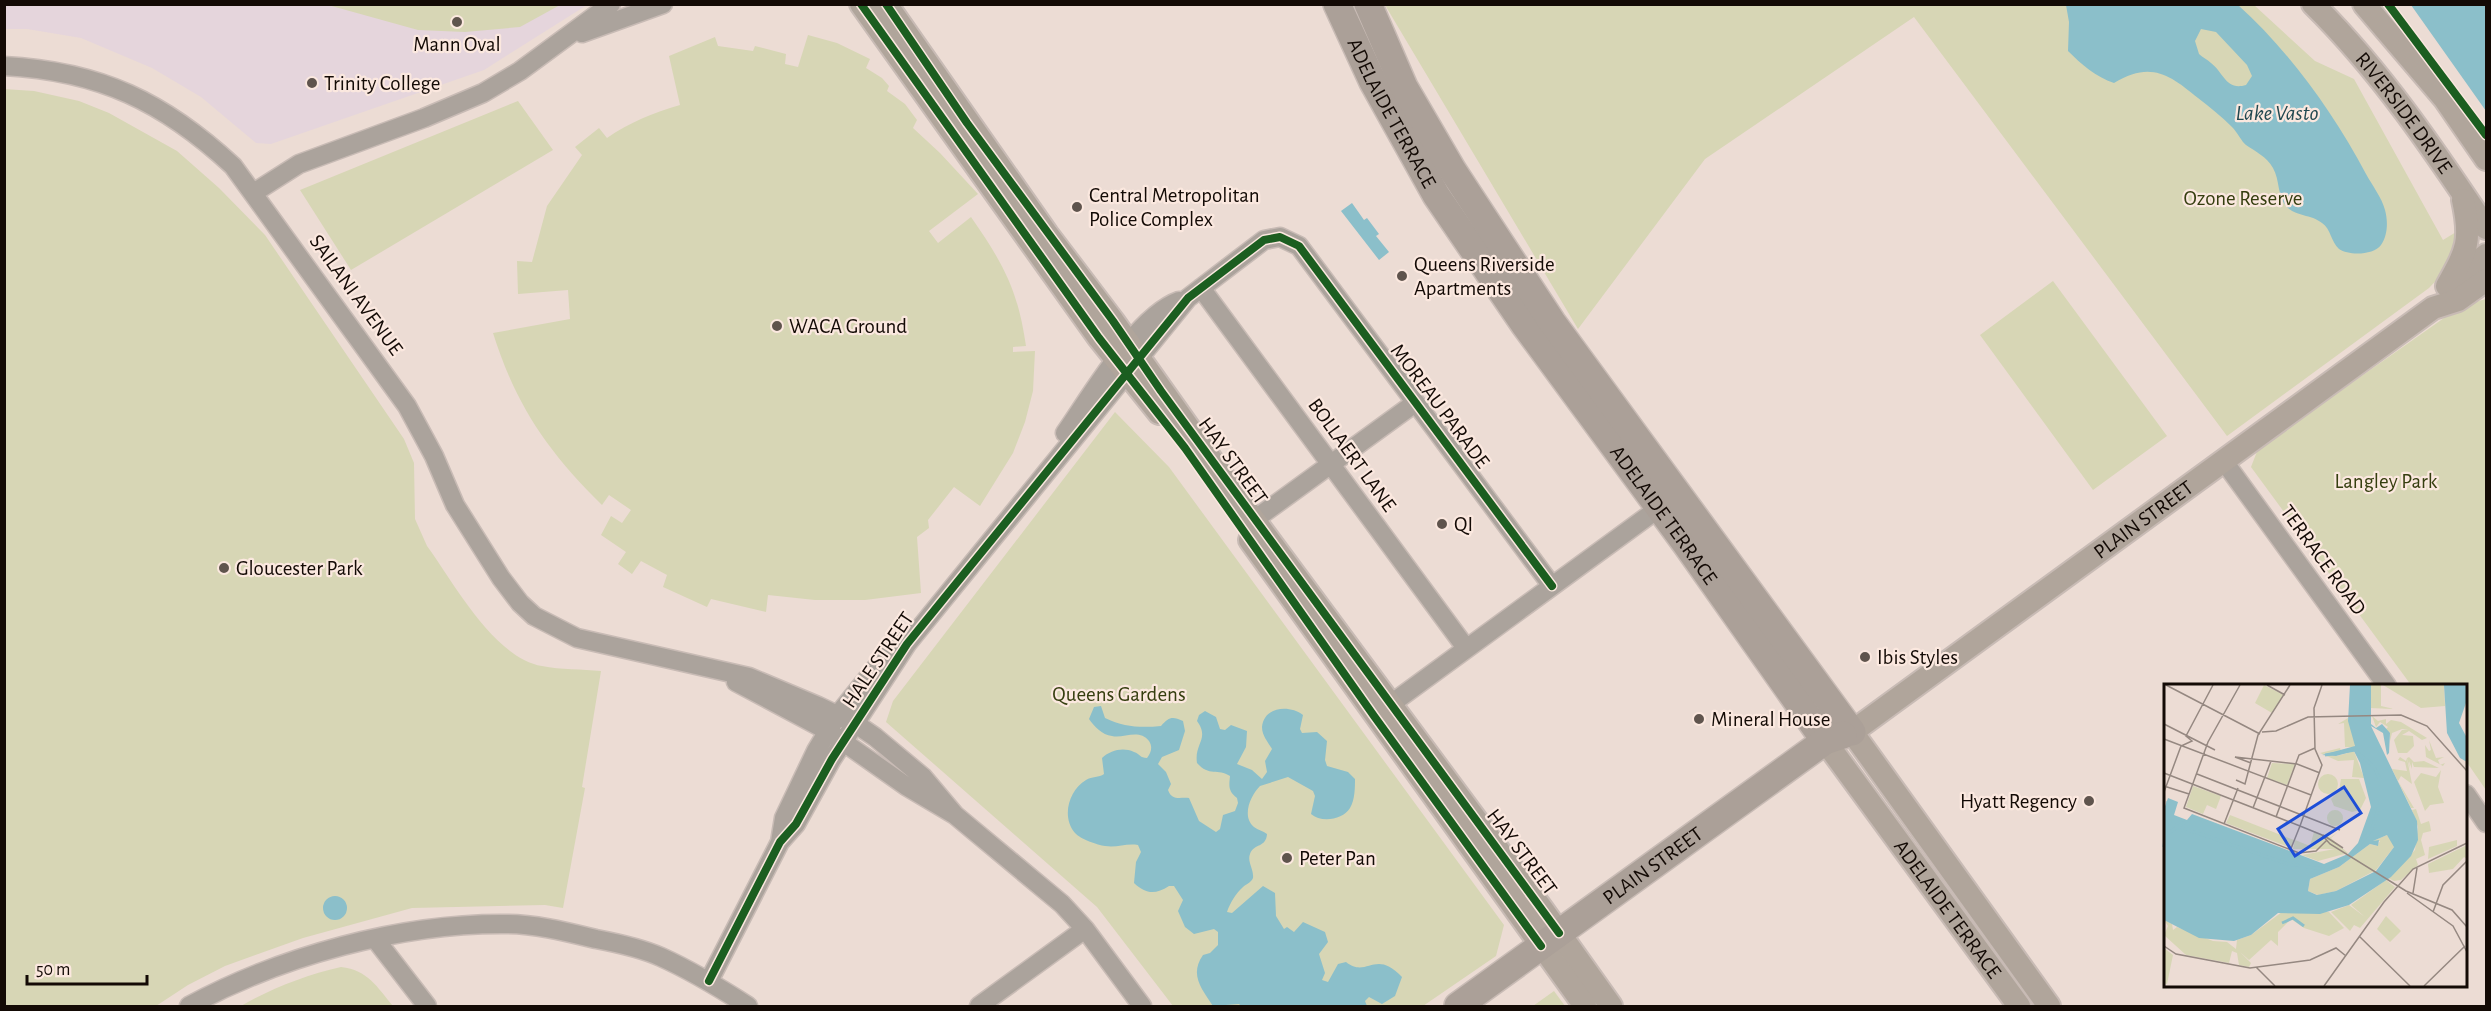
<svg xmlns="http://www.w3.org/2000/svg" width="2491" height="1011" font-family="'Alegreya Sans',sans-serif">
<style>
.education{fill:#e5d5dc}
.green{fill:#d7d6b5}
.water{fill:#8bbfca;fill-rule:evenodd}
.lines{fill:none;stroke-linecap:round;stroke-linejoin:round}
.minor-casing{stroke:#c8bbb5;stroke-width:21}
.major-casing{stroke:#c8bbb5;stroke-width:26}
.highway-casing{stroke:#c8bbb5;stroke-width:30}
.minor{stroke:#aba39c;stroke-width:18}
.major{stroke:#b0a59b;stroke-width:22}
.highway{stroke:#aba098;stroke-width:27}
.cycleway-casing{stroke:#fbe8df;stroke-width:11}
.cycleway{stroke:#1b5e20;stroke-width:8}
.poi-dot{fill:#5f544d;stroke:#fbe8df;stroke-width:2}
.labels{text-anchor:middle;dominant-baseline:central;stroke-width:4.5;stroke-linejoin:round;paint-order:stroke}
.poi-label{font-size:21px;fill:#130a05;stroke:#fbe8df;text-anchor:start}
.street-label{font-size:21px;fill:#130a05;stroke:#fbe8df}
.park-label{font-size:21px;fill:#353e0f;stroke:#fbe8df}
.water-label{font-size:22px;font-style:italic;fill:#214850;stroke:#fbe8df}
.inset-river{fill:none;stroke:#8bbfca;stroke-width:3}
.inset-road{fill:none;stroke:#958881;stroke-width:1.5}
.view{fill:#1d4ed8;fill-opacity:0.15;stroke:#1d4ed8;stroke-width:3}
.inset-edge{fill:none;stroke:#130a05;stroke-width:3}
</style>
<rect width="100%" height="100%" fill="#ecdcd4"/>
<path class="education" d="M4 5H587L484 70 271 144 256 143 201 97 152 68 81 38 27 29H5Z"/>
<path class="green" d="M328 5H560L520 27 465 32 418 30Z
M1385 5H2254L2315 61 2354 79 2443 240 2461 229 2448 268 2429 288 2227 436 1914 17 1705 159 1578 329Z
M808 35 837 43 870 59 866 68 882 78 889 86 887 91 905 104 917 120 913 128 940 153 978 194 929 231 938 243 971 217C1003 263 1018 290 1026 346L1013 347V352L1035 351 1033 391 1025 422 1013 453 980 506 954 487 928 520 929 528 917 537 921 593 865 600H815L768 595 766 612 711 599 707 607 663 587 667 575 641 561 632 574 618 564 626 552 601 535 611 516 622 523 631 510 609 495 602 505C548 452 516 406 493 333L570 319 568 290 518 294 517 261 532 262 547 206 582 155 575 147 599 128 607 138C630 122 653 113 680 105L669 56 715 37 718 46 753 51 755 46 786 54 785 64 798 67Z
M4 89 34 91 79 101 109 113 177 151 219 188 265 235 404 439 414 463 415 519 427 546C454 583 494 658 542 666 561 670 582 669 601 671L582 787 585 788 563 908 545 905 412 908 303 938 225 966 188 985 156 1006H5Z
M518 101 553 150 351 270 300 190Z
M2053 281 2167 436 2093 490 1980 335Z
M2486 299V790L2466 761V686L2411 685 2251 467 2258 449 2461 306Z
M1115 412 1169 467 1504 925 1496 956 1423 1006H1173L1097 907 886 722 893 701Z
M341 967C368 970 377 987 393 1006H241C272 988 306 975 341 967Z
M1554 991 1565 1006H1533Z"/>
<path class="water" d="M2066 5H2238C2290 52 2333 112 2366 174 2372 185 2382 198 2385 210 2388 221 2388 235 2381 245 2374 255 2349 256 2339 249 2331 242 2331 229 2322 223 2311 214 2296 217 2286 206 2277 195 2280 180 2273 168 2266 156 2256 152 2246 145 2242 142 2237 132 2232 127 2222 117 2210 107 2198 98 2169 74 2150 61 2114 83 2096 77 2081 64 2068 51L2069 22ZM2201 29 2216 32 2247 65 2252 76 2246 85C2226 91 2224 73 2211 63 2207 59 2203 58 2199 54L2195 41Z
M2411 5H2486V111Z
M1352 203 1364 220 1367 218 1379 234 1376 236 1389 252 1379 260 1341 211Z
M1101 706 1105 718C1124 727 1140 728 1161 726 1169 717 1172 716 1183 721L1185 731 1179 750 1162 757 1158 764 1166 772 1171 784 1168 790C1172 801 1179 797 1189 798L1199 821 1216 832 1220 829 1223 815 1235 811 1238 803 1237 798C1228 791 1229 786 1230 776 1218 768 1209 777 1197 763 1194 743 1210 739 1197 721L1199 715 1205 711 1216 717 1220 729 1225 730 1231 725 1247 731 1246 747 1237 764 1252 770 1262 779 1267 772 1265 761 1272 749C1268 742 1262 736 1262 727 1264 706 1290 705 1303 715L1300 729 1302 733 1317 732 1327 741 1325 760 1327 766 1348 772 1355 779C1355 787 1355 800 1350 808 1343 820 1321 823 1311 814L1315 796 1313 791 1288 777 1260 786C1251 795 1241 816 1254 827 1258 830 1263 831 1267 834 1266 848 1254 843 1250 854 1247 862 1254 869 1253 878 1251 883 1246 884 1243 887 1236 893 1230 903 1227 912L1232 913 1263 886 1275 893 1276 916 1284 929 1287 927 1294 932 1303 922 1325 932 1328 942 1319 954 1325 973 1322 980 1328 982 1338 964 1346 962C1367 979 1375 948 1402 977L1395 996 1382 1004 1369 997 1365 1001 1367 1006H1241L1239 1004 1213 1006C1202 989 1189 975 1203 955L1210 953 1218 945V932L1214 929 1194 934 1185 927 1178 911 1183 900 1174 886H1169C1155 895 1146 894 1134 883L1136 862 1141 852 1138 845C1126 843 1117 848 1105 846 1098 845 1080 839 1075 833 1061 817 1069 790 1086 780 1092 776 1099 778 1104 774L1102 758C1111 750 1123 747 1134 752 1140 754 1140 758 1147 758 1151 753 1153 747 1149 741 1139 728 1123 739 1112 736 1102 735 1094 726 1089 719L1094 707Z
M323 908a12 12 0 1 1 24 0a12 12 0 1 1-24 0Z"/>
<g class="lines">
<g class="minor-casing">
<path id="minor" d="M582 33 663 4
M4 66C100 71 164 102 233 166L407 406 434 456 455 505 501 578 520 603 534 616 577 638 749 677 818 706 856 724 875 737 923 777 955 815
M255 192 299 164 424 118 483 93 520 71 611 4
M1201 288 1466 648
M1065 433C1091 396 1137 316 1179 301
M2223 460 2387 686
M1254 520 1415 403
M736 682 828 731 906 786 955 815 1062 904 1085 929 1142 1006
M1380 712 1659 508
M2466 794 2486 823
M780 842 784 818 816 751 837 716 899 639
M376 940 427 1006
M709 981 780 842 796 824 832 759 907 644 1188 298 1264 240 1280 237 1299 246 1552 586
M189 1006C281 956 401 923 506 924 536 924 567 932 596 939 617 943 641 948 661 957 692 971 720 988 748 1006
M979 1006 1085 929"/>
</g>
<g class="major-casing">
<g id="major">
<path d="M861 4 1099 338 1159 413"/>
<path d="M886 4 1047 234 1113 321 1254 520 1542 909 1611 1006"/>
<path id="s1" d="M2313 4C2380 70 2434 150 2486 228"/>
<path d="M2364 4 2444 98 2486 159"/>
<path d="M2455 280 2486 255"/>
<path d="M2447 286C2467 250 2472 241 2463 200"/>
<path d="M1250 540 1585 1006"/>
<path id="s2" d="M1825 741 2019 1006"/>
<path id="s3" d="M2049 1006 1852 732 2433 308 2458 300 2486 280"/>
</g>
</g>
<g class="highway-casing">
<g id="highway">
<path id="s4" d="M1337 4 1373 82 1436 195 1524 324 1686 544 1825 741"/>
<path d="M1368 4 1404 87 1453 171 1552 322 1852 732"/>
<path id="s5" d="M1458 1006 1825 741 1843 735"/>
</g>
</g>
<use href="#minor" class="minor"/>
<use href="#major" class="major"/>
<use href="#highway" class="highway"/>
<g class="cycleway-casing">
<path id="cycleway" d="M861 4 1099 338 1185 448 1374 716 1541 946
M886 4 967 123 1113 321 1161 391 1559 933
M2388 4 2486 135
M709 981 780 842 796 824 832 759 907 644 1188 298 1264 240 1280 237 1299 246 1552 586"/>
</g>
<use href="#cycleway" class="cycleway"/>
</g>
<g class="poi-dot">
<circle cx="457" cy="22" r="6"/>
<circle cx="312" cy="83" r="6"/>
<circle cx="1077" cy="207" r="6"/>
<circle cx="1402" cy="276" r="6"/>
<circle cx="777" cy="326" r="6"/>
<circle cx="1442" cy="524" r="6"/>
<circle cx="224" cy="568" r="6"/>
<circle cx="1865" cy="657" r="6"/>
<circle cx="1699" cy="719" r="6"/>
<circle cx="2089" cy="801" r="6"/>
<circle cx="1287" cy="858" r="6"/>
</g>
<g class="labels">
<g class="poi-label">
<text x="457" y="44" text-anchor="middle">Mann Oval</text>
<text x="324" y="83">Trinity College</text>
<text x="1089" y="195">Central Metropolitan<tspan x="1089" dy="24">Police Complex</tspan></text>
<text x="1414" y="264">Queens Riverside<tspan x="1414" dy="24">Apartments</tspan></text>
<text x="789" y="326">WACA Ground</text>
<text x="1454" y="524">QI</text>
<text x="236" y="568">Gloucester Park</text>
<text x="1877" y="657">Ibis Styles</text>
<text x="1711" y="719">Mineral House</text>
<text x="2077" y="801" text-anchor="end">Hyatt Regency</text>
<text x="1299" y="858">Peter Pan</text>
</g>
<g class="street-label">
<text stroke="none"><textPath href="#s4" startOffset="122">ADELAIDE TERRACE</textPath></text>
<text stroke="none"><textPath href="#s1" startOffset="142">RIVERSIDE DRIVE</textPath></text>
<text transform="translate(356 295) rotate(54)">SAILANI AVENUE</text>
<text transform="translate(1440 406) rotate(53)">MOREAU PARADE</text>
<text transform="translate(1352 455) rotate(54)">BOLLAERT LANE</text>
<text transform="translate(1233 461) rotate(54)">HAY STREET</text>
<text stroke="none"><textPath href="#s4" startOffset="608">ADELAIDE TERRACE</textPath></text>
<text stroke="none"><textPath href="#s3" startOffset="698">PLAIN STREET</textPath></text>
<text transform="translate(2323 560) rotate(54)">TERRACE ROAD</text>
<text transform="translate(878 660) rotate(-56)">HALE STREET</text>
<text transform="translate(1522 852) rotate(53)">HAY STREET</text>
<text stroke="none"><textPath href="#s5" startOffset="240">PLAIN STREET</textPath></text>
<text stroke="none"><textPath href="#s2" startOffset="208">ADELAIDE TERRACE</textPath></text>
</g>
<g class="park-label">
<text x="2243" y="198">Ozone Reserve</text>
<text x="2386" y="481">Langley Park</text>
<text x="1119" y="694">Queens Gardens</text>
</g>
<g class="water-label">
<text x="2277" y="113">Lake Vasto</text>
</g>
</g>
<g transform="translate(2164 684)">
<rect width="303" height="303" fill="#ecdcd4"/>
<path d="M100 1 120 11 108 29 91 19ZM207 1H217V22L230 25 206 24ZM219 1H280L281 22 257 24ZM208 32 214 37 222 35V40L227 36 237 38 263 54 258 56 245 47 238 51 249 52 250 62 243 69H234L230 56 238 46H244L238 45 228 49 226 57V49L221 46 224 43 216 38 212 43ZM184 34 192 59 190 63H181L180 39 174 40ZM265 56 272 74 280 73 274 76 276 81 281 79 279 82 262 73 261 61 265 67 267 66ZM176 64 177 67 159 70 173 72 190 67 200 94 188 93 190 76 174 77 156 69ZM236 73 242 77 243 74 245 73 250 78 260 77 275 84 250 83 248 78V85L245 77 246 85 243 74 248 100 237 92 234 97 250 124H247L228 85 243 87 241 78 234 76ZM108 79 131 80 123 101 103 94ZM277 86 274 103 280 119 266 121 261 127 250 98 257 89 272 93ZM154 100a10 10 0 1 1 20 0a10 10 0 1 1-20 0ZM177 95H195L202 114 196 126 188 128 170 122 167 115 175 107ZM29 102 57 112 52 125 43 121 39 130 22 123ZM252 125 257 140 265 137 266 141 267 147 259 149 257 156 261 171 252 175 254 181 237 196 230 197 224 194 251 166 254 143 248 126ZM163 134a8 8 0 1 1 16 0a8 8 0 1 1-16 0ZM66 131 130 156 127 164 62 139ZM150 148 167 153 173 149 167 154 184 169 154 177 138 171 171 165H129L131 156 146 162ZM223 151 229 156 230 163 212 186 172 207 154 211 144 207 146 195 175 183 206 160 213 162 216 157H209ZM293 156V162L264 175 265 163ZM303 161V175L300 173 289 185 265 189 264 180ZM222 196 231 203 196 244 190 241 186 247 167 228 185 221 201 233 187 221ZM118 228H165L180 244 165 252 140 244 127 235 114 248V262L107 256 85 276 76 268 87 279 85 283 75 281 73 269 68 267 65 279 22 271 0 251 4 242 0 236 8 240 9 246 13 243 49 257 63 258 72 265 73 256 87 251ZM222 232 237 247 226 258 213 245ZM0 264 9 271 3 300 0 299Z" fill="#d7d6b5"/>
<path d="M186 1H207V40L212 44 218 40 226 49 225 69 223 71 219 49 207 42 253 137 254 156 247 172 227 193 185 221 156 230 114 229 87 251 70 257 35 254 0 236V125L4 114 14 118 10 131 23 136 28 130 160 180 184 170 194 159 207 123 196 79 190 67 172 72 158 71 191 62 184 37ZM223 151 230 163 212 187 172 207 153 211 144 207 146 195 175 183 206 160 214 162 215 156 209 157ZM280 1H303V16L295 39 303 54V78L296 74 283 49Z" fill="#8bbfca" fill-rule="evenodd"/>
<path class="inset-river" d="M161 71 191 66 210 83 216 96V119L208 145 188 170M4 117 2 134 7 140 124 180 160 185 184 173M0 152 21 138M0 163 3 139M118 239 129 234 140 242"/>
<path class="inset-road" d="M2 1 96 50M76 1 44 58 20 124 135 169 152 167 163 156M103 1 121 11M0 40 51 66M98 48 112 47 144 33 237 31 263 42 303 87M0 55 147 111M87 79 71 73 133 80 156 89M0 89 136 142 126 167M33 90 176 146M72 96 81 100 94 51 126 1M0 102 25 110M0 108 17 62 28 57 22 52 49 1M89 124 107 77M112 133 135 71 151 64M60 140 74 104M136 142 158 151 166 160 242 207 288 226 303 243M136 142 158 81 151 65 150 24 158 1M159 151 179 164M243 209 289 242 303 268M249 209 253 184M269 228 279 201 303 177M195 252 246 302M0 262 12 270 86 284 146 276 172 264 182 272M92 283 111 302M160 302 220 218 249 185 303 159M260 302 301 262"/>
<path class="view" d="M180 103 197 129 131 172 114 145Z"/>
<rect width="303" height="303" class="inset-edge"/>
</g>
<rect width="2491" height="1011" fill="none" stroke="#130a05" stroke-width="12"/>
<path d="M27 975v9h120v-9" fill="none" stroke="#130a05" stroke-width="3"/>
<text x="36" y="975" font-size="18" fill="#130a05" stroke="#fbe8df" stroke-width="4.5" paint-order="stroke">50 m</text>
</svg>
